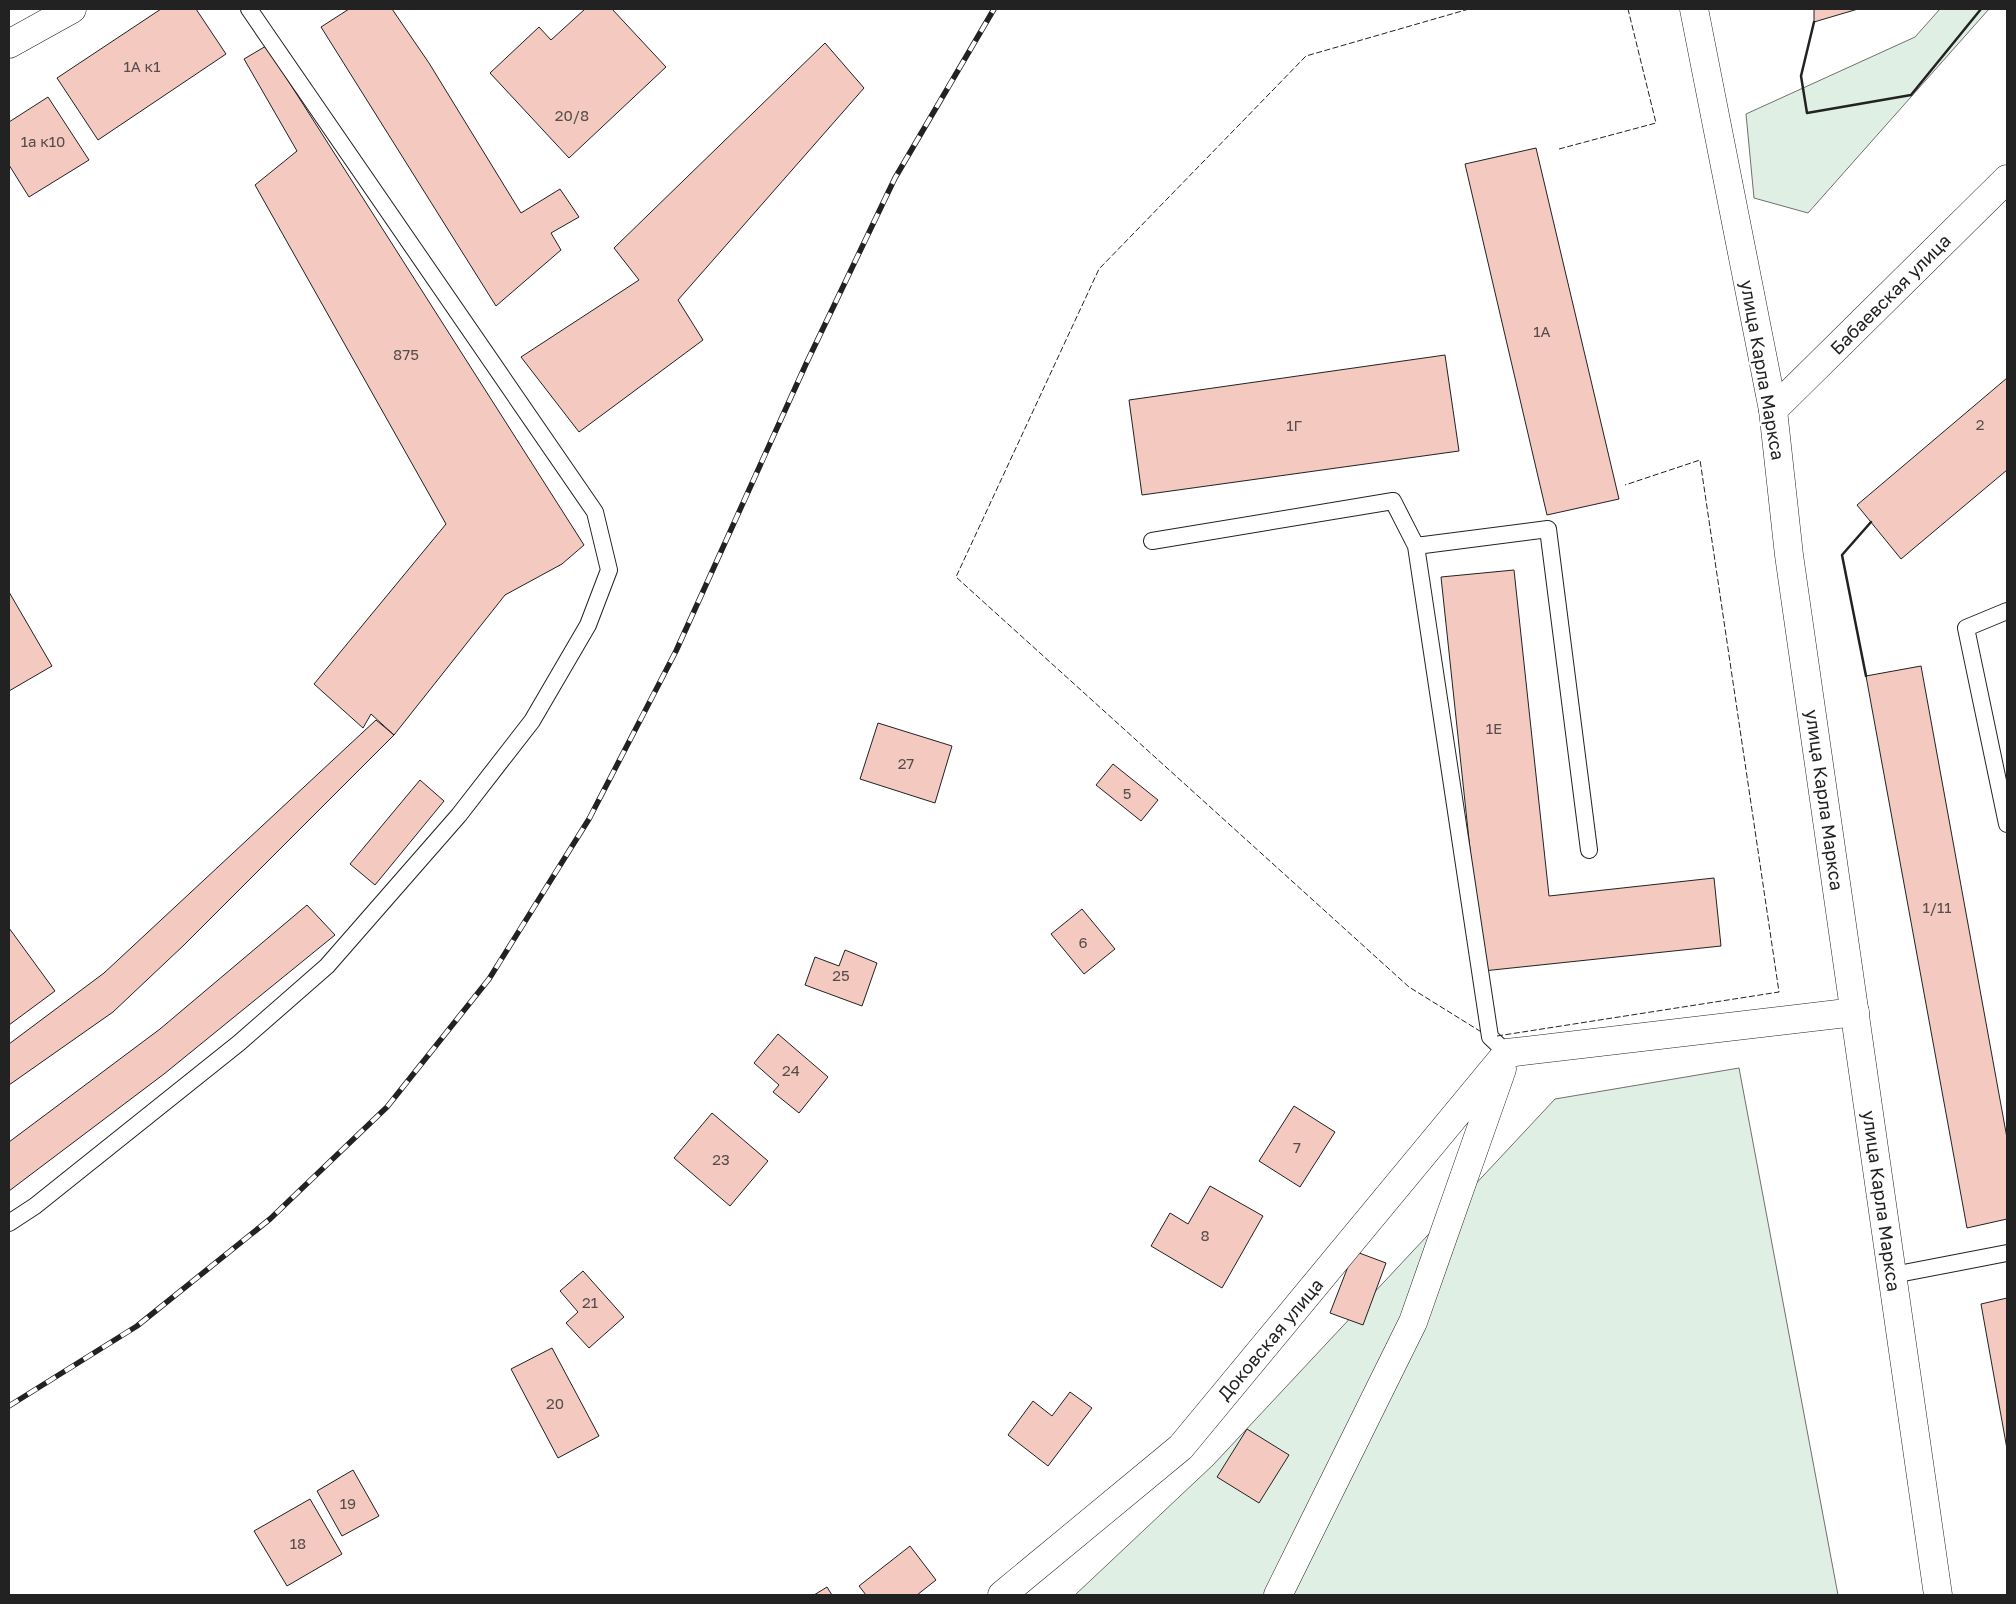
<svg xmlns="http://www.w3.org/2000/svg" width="2016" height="1604" font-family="'Golos Text',sans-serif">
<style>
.green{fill:#e0efe3;stroke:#6f6f6f}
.building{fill:#f3c9c0;stroke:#222}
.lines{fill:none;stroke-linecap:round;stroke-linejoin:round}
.lane-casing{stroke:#222;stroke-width:18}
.street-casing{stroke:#222;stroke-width:29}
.secondary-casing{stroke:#222;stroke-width:29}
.lane{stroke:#fff;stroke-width:16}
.street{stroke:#fff;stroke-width:28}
.secondary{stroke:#fff;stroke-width:28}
.rail-casing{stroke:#222;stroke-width:5.5}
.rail{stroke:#fff;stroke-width:4;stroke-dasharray:11;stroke-linecap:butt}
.fence{stroke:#222;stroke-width:1;stroke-dasharray:6 2.5;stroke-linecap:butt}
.wall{stroke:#222;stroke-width:2.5}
.labels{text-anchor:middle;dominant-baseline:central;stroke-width:4;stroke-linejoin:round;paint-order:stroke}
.number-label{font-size:15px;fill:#564c4a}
.street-label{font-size:18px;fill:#222;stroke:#fff}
</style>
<rect width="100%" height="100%" fill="#fff"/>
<path class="green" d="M1940 9H1989L1808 213 1754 198 1746 114 1915 37Z
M1739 1068 1838 1595H1075L1213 1465 1555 1099Z"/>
<path class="building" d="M161 9H196L226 54 98 140 57 78Z
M349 9H392L429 63 521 213 560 189 579 217 551 233 561 250 496 306 321 27Z
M585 9H612L666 67 569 158 490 73 539 27 551 40Z
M1814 9H1858L1814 22Z
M825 43 864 88 678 300 703 340 579 432 521 357 639 280 614 248Z
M266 46 584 545 562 564 505 595 394 735 371 714 363 728 314 684 446 524 255 185 297 151 244 59Z
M48 97 89 160 29 197 9 165V122Z
M1536 148 1619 499 1547 515 1465 164Z
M1445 355 1459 451 1142 495 1129 400Z
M2007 378V470L1901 559 1857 505Z
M1514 570 1549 896 1714 878 1721 946 1483 971 1441 577Z
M9 592 52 666 9 691Z
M1921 666 2007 1138V1219L1967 1228 1866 676Z
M376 720 394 735 184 945 113 1012 9 1085V1044L104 973Z
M878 723 952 746 935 803 860 779Z
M1113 764 1158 800 1141 821 1096 785Z
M420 780 444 801 375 885 350 864Z
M307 905 335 935 164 1074 9 1191V1142L160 1029Z
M1082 909 1115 949 1084 974 1051 934Z
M9 928 55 991 9 1025Z
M845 950 877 963 862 1006 805 985 815 957 839 966Z
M778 1034 828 1077 799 1113 773 1092 779 1085 754 1063Z
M1294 1106 1335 1132 1300 1187 1259 1161Z
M712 1113 768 1161 730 1206 674 1158Z
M1210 1186 1263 1216 1222 1288 1151 1246 1170 1213 1188 1224Z
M1354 1251 1386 1263 1363 1325 1330 1313Z
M583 1271 624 1317 589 1348 566 1323 578 1312 560 1291Z
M2007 1298V1449L1981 1304Z
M552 1348 599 1436 558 1458 511 1369Z
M1070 1392 1092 1408 1048 1466 1008 1435 1033 1401 1052 1416Z
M1247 1429 1289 1455 1259 1503 1217 1477Z
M353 1470 379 1516 342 1536 317 1491Z
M310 1499 342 1554 287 1586 254 1531Z
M910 1546 936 1580 917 1595H866L859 1586Z
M827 1587 832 1595H814Z"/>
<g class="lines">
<g class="lane-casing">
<path id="lane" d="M1152 541 1393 501 1416 546
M2007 611 1966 628 2007 824
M1507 1053 1490 1037 1416 546 1548 529 1589 850
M9 1223 35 1206 239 1043 327 966 459 815 532 721 588 625 609 570 595 512 249 9
M1893 1275 2007 1253"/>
</g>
<g class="street-casing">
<path id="street" d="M1694 9 1773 410
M9 44 72 9
M1507 1053 1855 1012
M1002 1595 1181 1447 1507 1053
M1278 1595 1413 1322 1502 1069"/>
</g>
<g class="secondary-casing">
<path id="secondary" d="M1938 1595 1789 555 1773 410 2007 179"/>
</g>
<use href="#lane" class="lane"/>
<use href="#street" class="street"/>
<use href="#secondary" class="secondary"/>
<g class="rail-casing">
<path id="rail" d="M9 1406 137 1326 270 1219 387 1107 489 979 589 819 676 651 806 364 895 178 994 9"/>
</g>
<use href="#rail" class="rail"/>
<path class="fence" d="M1469 9 1306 56 1099 269 956 577 1409 987 1483 1033
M1559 149 1656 123 1628 9
M1497 1036 1779 992 1700 460 1625 485"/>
<path class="wall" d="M1814 22 1801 76 1807 113 1911 95 1981 9
M1866 676 1842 555 1871 522"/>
</g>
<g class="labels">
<g class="number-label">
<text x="142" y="66">1А к1</text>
<text x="572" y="115">20/8</text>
<text x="43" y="141">1а к10</text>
<text x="1542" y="331">1А</text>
<text x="406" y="354">875</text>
<text x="1980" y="424">2</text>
<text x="1294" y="425">1Г</text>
<text x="1494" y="728">1Е</text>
<text x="906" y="763">27</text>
<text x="1127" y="793">5</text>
<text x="1937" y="907">1/11</text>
<text x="1083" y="942">6</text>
<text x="841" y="975">25</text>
<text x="791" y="1070">24</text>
<text x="1297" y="1147">7</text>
<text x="721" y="1159">23</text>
<text x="1205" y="1235">8</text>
<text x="590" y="1302">21</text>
<text x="555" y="1403">20</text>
<text x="348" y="1503">19</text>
<text x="298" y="1543">18</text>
</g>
<g class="street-label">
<text transform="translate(1890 294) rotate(-45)">Бабаевская улица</text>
<text transform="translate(1763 370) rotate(80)">улица Карла Маркса</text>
<text transform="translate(1825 800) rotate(82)">улица Карла Маркса</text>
<text transform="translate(1882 1201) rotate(82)">улица Карла Маркса</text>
<text transform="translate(1270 1339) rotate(-50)">Доковская улица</text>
</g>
</g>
<rect width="2016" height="1604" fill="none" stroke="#222222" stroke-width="20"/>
</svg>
